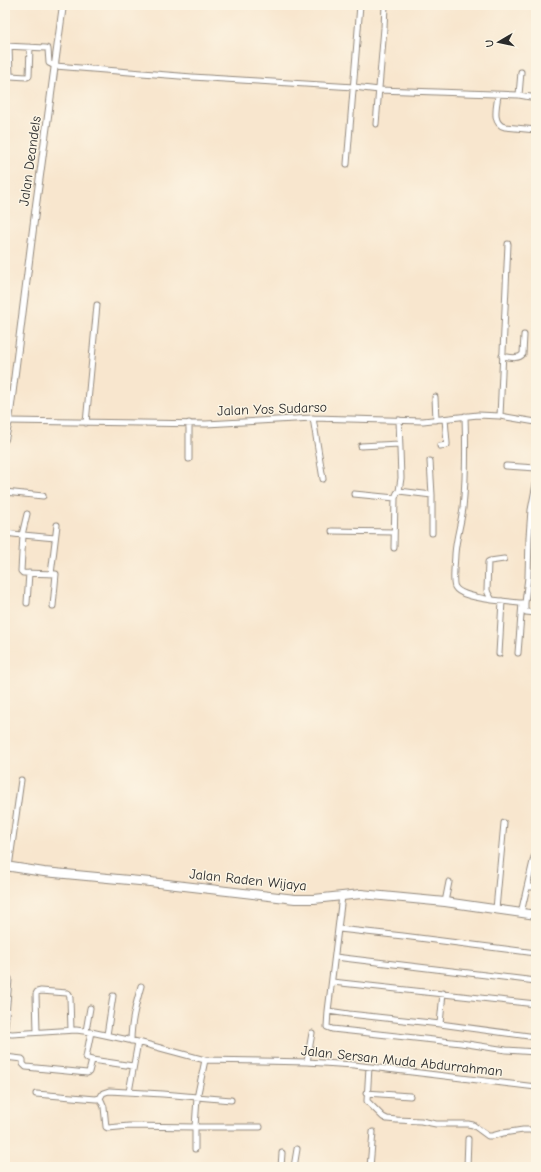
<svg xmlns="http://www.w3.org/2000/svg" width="541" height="1172" font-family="'Comic Neue',sans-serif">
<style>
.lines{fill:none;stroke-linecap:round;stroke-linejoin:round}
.minor-casing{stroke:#92887c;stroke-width:7}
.tertiary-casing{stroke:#92887c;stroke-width:8}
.trunk-casing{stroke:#92887c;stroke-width:10}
.minor{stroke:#fff;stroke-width:5}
.tertiary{stroke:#fff;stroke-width:6}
.trunk{stroke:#fff;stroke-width:8}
.labels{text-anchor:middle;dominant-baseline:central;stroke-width:3;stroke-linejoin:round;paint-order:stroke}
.street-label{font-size:14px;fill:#2b2b2b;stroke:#fcf5e5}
</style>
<rect width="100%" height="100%" fill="#fcf5e5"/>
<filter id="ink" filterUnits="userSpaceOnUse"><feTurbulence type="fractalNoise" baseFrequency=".025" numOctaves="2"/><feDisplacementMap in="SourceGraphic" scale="8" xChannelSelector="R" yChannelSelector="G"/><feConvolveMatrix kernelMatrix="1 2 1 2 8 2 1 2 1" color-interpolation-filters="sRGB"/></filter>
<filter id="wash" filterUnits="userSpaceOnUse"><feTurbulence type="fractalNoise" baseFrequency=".012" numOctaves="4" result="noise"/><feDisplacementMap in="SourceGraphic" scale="16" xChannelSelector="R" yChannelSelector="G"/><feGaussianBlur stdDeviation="0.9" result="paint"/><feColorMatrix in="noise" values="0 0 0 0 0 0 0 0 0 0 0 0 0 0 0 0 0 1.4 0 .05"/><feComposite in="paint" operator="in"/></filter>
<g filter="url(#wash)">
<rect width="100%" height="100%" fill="#f8e6ce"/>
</g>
<g filter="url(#ink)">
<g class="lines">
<g class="minor-casing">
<path id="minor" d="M5 46 46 48 48 49 49 63 55 66 192 77 354 87 379 90 519 95 536 98
M5 76H10L9 46
M10 76 27 77 29 76 30 47
M498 95C497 105 491 124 505 127L536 130
M519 95 521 72
M376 124 384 28 385 5
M347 164 360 5
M502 356C509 357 518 360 523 354L524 335
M435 397 436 420
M465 416C466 447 466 478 463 508 461 524 456 538 455 554 455 561 452 582 455 587 460 596 482 598 492 600
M500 416 508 244
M313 418 323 479
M9 421 206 424 313 418 423 421 478 415 500 416 536 422
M86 423 97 305
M189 423V459
M361 446 399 444
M440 446 447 445V443L445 419
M506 466 536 468
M399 491 432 495 430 461
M5 492 43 496
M354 494 395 498
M27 514 22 535H23L21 571 23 573 56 574 53 606
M332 531 394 532
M5 533 22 535
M432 533V495
M23 535 55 538
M394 548 395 498 397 493 399 491 401 478 399 420
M504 559 490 561 488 562 487 590 488 593 492 600 519 603H525V610L526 612 536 613
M51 574 57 525
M27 603 29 573
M525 603 528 577 529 537 531 510 536 484
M518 653 522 603
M499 654 502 601
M9 867 21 780
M527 887 534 857
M342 896 328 1011 349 1014 440 1024 536 1037
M445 902 449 882
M496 909 504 823
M521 913 527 887H536
M339 929 403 936 536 953
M335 957 536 981
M332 982 536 1004
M328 1011 327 1027 332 1029 461 1043 506 1050 536 1052
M440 1024 443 993
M5 1027 9 979
M86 1031 90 1008
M37 1032 36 994 37 992 41 991 67 993 69 994 70 998 71 1030
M5 1033 12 1034 76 1030 91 1032 138 1042 205 1060 307 1062 354 1065 536 1087
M107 1035 113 996
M131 1041C131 1022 136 1004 141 986
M5 1057 22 1059 23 1060V1064L26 1067 87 1073 89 1072 92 1060 88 1059 86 1057 91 1032
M92 1060 133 1066
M307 1062 312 1033
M369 1067 367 1101 383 1117 387 1119 397 1120 421 1121 436 1124H468L473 1125 488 1136H492L503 1133 523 1130H536
M129 1092 138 1042
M366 1093 410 1096
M36 1094 96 1099 100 1098 103 1093 109 1091 163 1094 231 1100
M100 1098 104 1107 106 1127 108 1128 129 1126 195 1127 197 1098 205 1060
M195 1149V1127H260
M281 1167 282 1153
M294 1167 297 1149
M370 1167 373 1132
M467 1167 468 1139"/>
</g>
<g class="tertiary-casing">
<path id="tertiary" d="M5 439 9 421 36 205 63 5"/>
</g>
<g class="trunk-casing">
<path id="trunk" d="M5 866 44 872 150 882 295 899H314L361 894 445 902 536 915"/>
</g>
<use href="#minor" class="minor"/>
<use href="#tertiary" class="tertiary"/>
<use href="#trunk" class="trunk"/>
</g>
</g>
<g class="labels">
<g class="street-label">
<text transform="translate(30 161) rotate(-82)">Jalan Deandels</text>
<text transform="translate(272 409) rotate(-2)">Jalan Yos Sudarso</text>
<text transform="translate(248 880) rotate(6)">Jalan Raden Wijaya</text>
<text transform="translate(402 1061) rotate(6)">Jalan Sersan Muda Abdurrahman</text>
</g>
</g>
<rect width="541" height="1172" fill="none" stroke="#fcf5e5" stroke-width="20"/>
<g transform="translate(499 42) rotate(261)" stroke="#fcf5e5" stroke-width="3" paint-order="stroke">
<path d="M0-3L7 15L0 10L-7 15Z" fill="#2b2b2b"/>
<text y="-6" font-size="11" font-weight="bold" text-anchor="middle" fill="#2b2b2b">U</text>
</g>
</svg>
